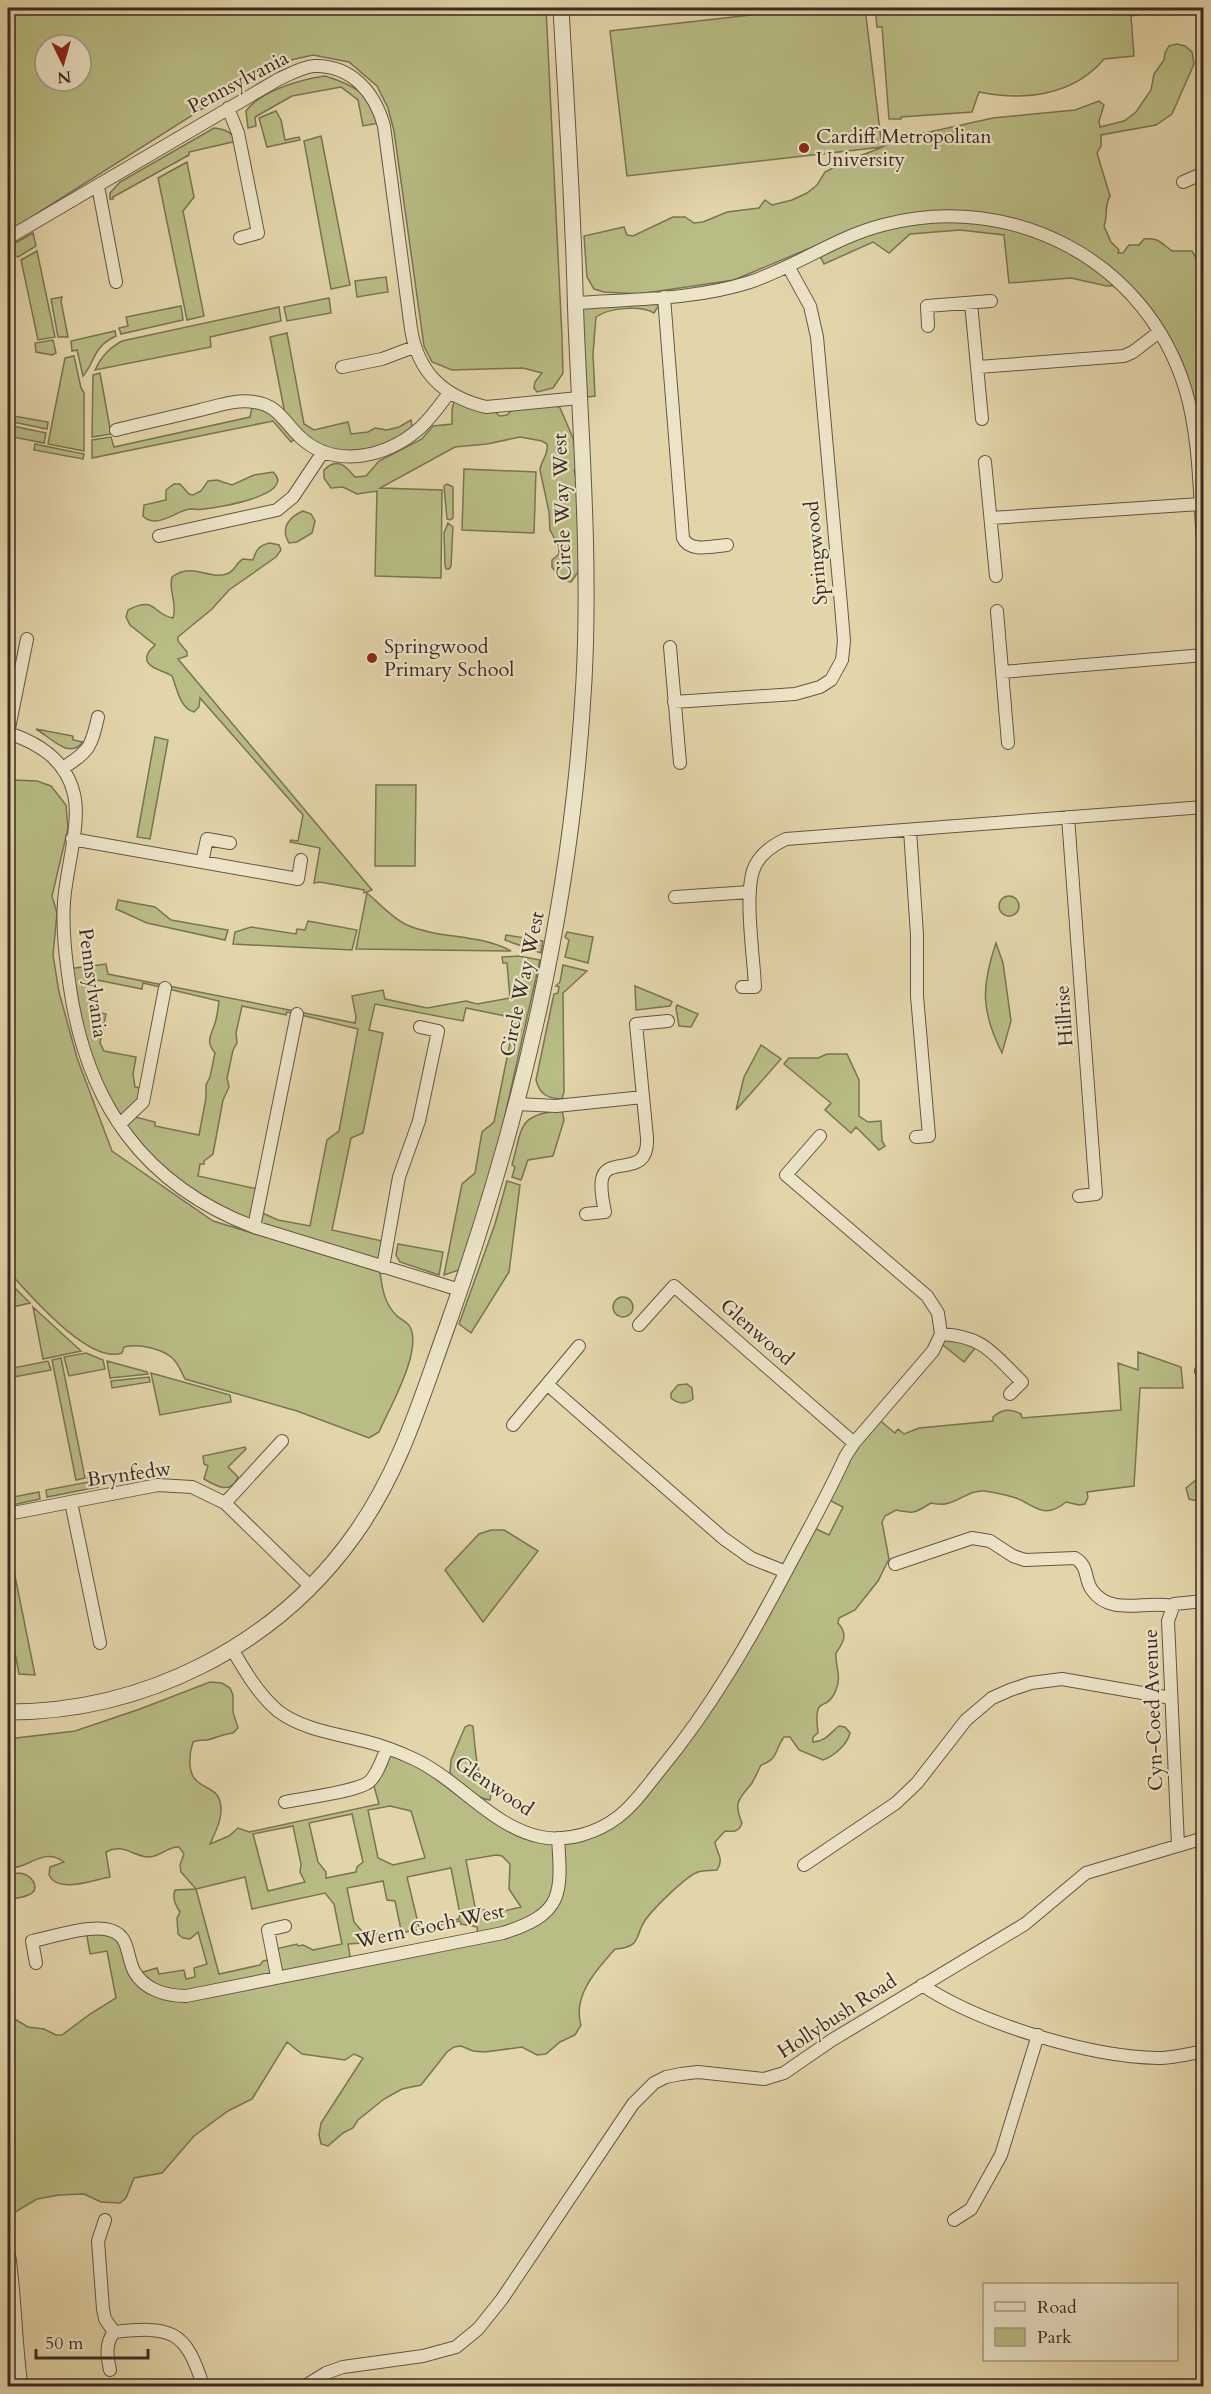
<svg xmlns="http://www.w3.org/2000/svg" width="1211" height="2394" font-family="Cardo,serif">
<style>
.green{fill:#b9bc85;stroke:#797454;stroke-width:1.5;fill-rule:evenodd}
.lines{fill:none;stroke-linecap:round;stroke-linejoin:round}
.minor-casing{stroke:#645644;stroke-width:14}
.tertiary-casing{stroke:#645644;stroke-width:17}
.minor{stroke:#ede4c8;stroke-width:12}
.tertiary{stroke:#ede4c8;stroke-width:15}
.poi-dot{fill:#8f2418;stroke:#ede4c8;stroke-width:2}
.labels{text-anchor:middle;dominant-baseline:central;stroke-width:4.5;stroke-linejoin:round;paint-order:stroke}
.street-label{font-size:20px;fill:#392b22;stroke:#ede4c8}
.poi-label{font-size:20px;fill:#392b22;stroke:#ede4c8;text-anchor:start}
</style>
<rect width="100%" height="100%" fill="#e3d5aa"/>
<filter id="stains"><feTurbulence type="fractalNoise" baseFrequency=".00333" numOctaves="4"/><feColorMatrix values="0 0 0 0 .2 0 0 0 0 .09 0 0 0 0 .02 0 0 0 .5 -.17"/></filter>
<radialGradient id="worn" r=".72"><stop offset=".6" stop-color="#630" stop-opacity="0"/><stop offset="1" stop-color="#630" stop-opacity=".3"/></radialGradient>
<path class="green" d="M44 8H546L562 337 563 373 553 388 537 392 534 388 535 382 542 373 523 368 452 370 432 362 424 346 394 131 388 108 377 86 349 62 313 55 273 64 8 232V11ZM45 45H81V81H45Z
M813 8H865L882 147 627 176 610 31Z
M875 8H1145L1143 14 1131 16 1134 56 1104 59C1073 96 1024 101 979 92L972 112 901 117V119H889L882 27H877Z
M1177 44 1185 46 1192 52 1194 64 1172 114 1156 125 1101 135V146L1097 153 1110 196C1104 206 1108 216 1104 226L1111 242 1119 250 1118 253H1123L1129 245H1139L1144 239C1158 237 1161 243 1172 251H1192L1203 270V413L1192 414 1176 364 1123 285 1107 286 1071 278 1009 283 1004 235 960 230 910 234 889 253 873 242 824 264 815 246 734 280 639 294 604 292 594 289 587 277 584 236 624 227 627 235 633 236 673 217H685L694 223 703 222 727 212 759 208 765 200 772 205 792 200 807 193 817 185 825 172 846 161 878 149 898 139 993 118 1075 110 1099 101 1104 105 1099 121 1100 127 1124 121 1136 112 1151 90 1154 74 1164 60 1165 53 1169 46Z
M325 76C354 85 370 93 379 123L363 126 358 100 341 87 292 96 255 117 256 126 248 128 246 111C260 91 302 79 325 76Z
M276 111 281 120 285 140 299 137 300 140 267 147 259 118Z
M214 128C225 129 231 132 237 141L189 152V155L113 197V199H110V193L120 182Z
M321 136 350 285 331 289 304 141Z
M187 162 194 197 183 211 204 316 187 320 158 178Z
M33 233 36 246 18 257 8 253V247Z
M37 251 55 337 38 340 21 260Z
M386 277 388 292 357 297 355 281Z
M62 297 61 301 68 337H58L51 299Z
M664 297 654 313C641 305 608 308 596 317L593 354 595 396 579 398 575 304Z
M329 298 331 313 287 321 284 307Z
M181 306 183 320 121 334 119 328 128 326 126 317Z
M279 307 281 321 210 337 211 347 95 370C102 356 108 349 122 341Z
M115 331 116 336C92 347 96 361 83 376L77 350 72 351 71 341Z
M287 333 304 424 314 430 348 422 351 434 368 432 375 428 387 430 399 427 411 420 413 434 382 450 323 452 286 419 270 337Z
M53 340 56 353 52 355 36 352 35 343Z
M74 356 81 388 84 393V451L48 444 65 358Z
M100 373 111 434 92 437 93 375Z
M454 401 492 410 500 416 507 415 514 408 554 404 560 408 573 438 577 464 574 471 578 484 577 516 581 522 583 565 571 582 561 580 552 567V560L559 554V547L550 530 549 512 540 470C541 460 549 455 547 444L542 441 520 437 487 444 455 447 380 488 442 490 441 578 375 576 377 491 357 494 343 487 331 488 324 478V470C337 457 345 465 355 477L366 476 379 461 422 439 433 426 452 424V410Z
M252 407C274 408 284 422 296 438L291 442 273 421 92 458V440L111 437 114 447 250 417Z
M8 415 48 422 47 429 8 421Z
M8 425 46 433 44 443 8 436Z
M35 444 84 454 83 459 34 450Z
M464 469 536 472 534 533 462 530Z
M273 472C298 495 216 508 204 509 200 510 195 509 190 509 177 510 157 530 143 516L144 505 166 500V490L174 484H180L189 494 193 495 201 491 208 481 217 480 232 485 254 475Z
M447 484 453 487V518L450 520 447 519 444 486Z
M303 511 311 514 315 521 312 533 297 542 289 543C280 528 289 517 303 511Z
M448 523 453 527 451 566 449 569H446L445 565 444 533Z
M270 543 279 545 281 550 276 557 229 590 212 609 178 637V641L187 652V656L178 659 372 890 364 893V890L320 882 314 883 320 848 290 842 291 840 298 841 303 815 200 698 199 707 194 712C180 709 177 688 172 676 164 670 141 668 148 653 150 649 153 648 155 645L130 625 126 617 128 610C156 595 153 615 173 618 178 603 168 592 172 577 193 561 210 582 229 573 235 570 237 562 243 559L253 560C256 550 259 545 270 543Z
M36 729 73 736V740L83 742C69 760 50 737 36 729Z
M155 737 168 740 150 839 137 837Z
M13 780 37 781 51 786 66 805 68 828 52 896 57 913 53 955 59 992 77 1058 112 1151 213 1221 380 1272C382 1287 384 1303 396 1315 400 1319 408 1322 410 1327 423 1350 389 1409 379 1432L369 1438 297 1411 185 1379C182 1373 179 1366 175 1361 166 1349 138 1343 124 1347L122 1353C89 1365 29 1294 8 1271V783Z
M376 785H416L415 866H375Z
M367 893C379 903 393 919 407 925 439 939 481 934 511 951L356 949Z
M999 906a10 10 0 1 1 20 0a10 10 0 1 1-20 0Z
M118 900 155 907 171 920 228 930 225 940 147 923 116 909Z
M308 921 357 930 352 950 233 944 235 932 251 927 296 934 297 929 305 930Z
M567 932 593 937 588 963 565 957 569 940 565 937Z
M506 935 543 941 541 953 505 940Z
M996 943 1003 963 1011 1021 1002 1053C981 1011 981 987 996 943Z
M519 956 540 960 494 1164 459 1270 444 1275 462 1184 475 1173 482 1132 494 1122 515 1018 466 1008 463 1021 375 1004 369 1030 383 1033 363 1133 351 1138 332 1230 387 1242 383 1267 254 1227 164 1176 101 1094 67 969 106 964 108 974 355 1023 356 1017 352 996 383 990 385 999 427 1008 466 1001 477 1004 510 998 507 963H503L502 957ZM97 980 142 989 143 983 219 1001C218 1009 217 1019 214 1026 210 1037 206 1043 215 1053L210 1077 206 1085V1098L199 1135 155 1126V1122L131 1116 146 1089 135 1087 133 1074 136 1057 104 1051 100 1043 106 1014 92 1011ZM242 1006 286 1015 287 1012 297 1014 358 1029 339 1131 327 1140 310 1226 278 1220 258 1211 262 1190 198 1176 200 1164H204V1161L213 1154 223 1100 229 1087 227 1078 233 1050 237 1043 236 1033Z
M563 965 587 971 563 993 564 1092 562 1099C547 1098 540 1095 536 1080L552 1003 554 994 558 993 559 987 556 986 560 982Z
M635 986 671 1001 672 1002 670 1006 636 1010Z
M677 1005 698 1014 691 1027 679 1026 676 1008Z
M761 1045 781 1059 736 1110 744 1077Z
M827 1054H847L859 1080V1116L868 1122 881 1121 882 1141 885 1146 879 1150 856 1127 851 1133 825 1110 831 1103 784 1064 789 1058H818Z
M562 1110 564 1120 553 1156 528 1160 521 1180 512 1177 515 1167 512 1165C523 1126 517 1115 562 1110Z
M507 1181 520 1185 509 1272 471 1333 459 1324 495 1224Z
M398 1244 443 1252 439 1275 400 1262 396 1255Z
M8 1281 30 1303 8 1308Z
M613 1307a10 10 0 1 1 20 0a10 10 0 1 1-20 0Z
M33 1307 81 1351 43 1359Z
M941 1334 980 1342 964 1362 939 1342Z
M1138 1352 1181 1367 1183 1388H1140L1134 1486 1087 1492 1088 1497 1085 1504 1079 1505 1066 1502C1044 1520 1036 1506 1016 1498 1006 1495 994 1492 984 1491 970 1490 961 1500 949 1503 944 1505 936 1504 931 1503 914 1513 916 1514 896 1510L885 1516 882 1522 889 1559 878 1581 855 1610 839 1618 838 1623C848 1634 844 1642 836 1653 835 1667 842 1676 836 1690 826 1715 813 1691 818 1733L813 1737V1742C825 1742 830 1733 839 1726L845 1727 850 1733C847 1745 834 1756 823 1760L799 1750 790 1737H784C774 1750 779 1759 761 1765 758 1771 755 1778 752 1783 739 1800 733 1801 742 1823 739 1832 734 1832 725 1831L715 1842C716 1853 725 1858 717 1870 711 1871 704 1870 698 1872 686 1876 654 1908 646 1919 634 1935 643 1947 615 1949 597 1969 572 1996 581 2025L575 2035 560 2042 546 2054 537 2055 522 2047 485 2052 473 2051 461 2046 454 2047 447 2052 421 2085 402 2089 384 2099 358 2120 353 2128 343 2133 328 2146 321 2144 319 2135 321 2123 363 2058 354 2054 345 2060 302 2054 287 2042 252 2099 228 2111 194 2136 162 2173 134 2178 126 2198 120 2203 101 2202 84 2194 59 2195 37 2199 12 2214 8 2213V2015L28 2027 44 2029 56 2035H62L90 2014 116 1998 107 1951 90 1954 86 1930 113 1931 136 1974 157 1968 159 1974 184 1970 186 1979 195 1977 194 1968 207 1964 198 1932 190 1939 183 1938 178 1934 177 1918 180 1912C175 1905 172 1898 175 1890L196 1889 181 1872 180 1865 184 1854 179 1847C167 1846 160 1858 147 1857 132 1855 122 1843 106 1852L110 1877C92 1880 58 1894 49 1875L50 1867 64 1862C43 1846 28 1870 8 1868V1739L75 1731 140 1709 210 1682 222 1683 230 1688 233 1695V1712L238 1728 233 1733C223 1734 216 1738 207 1740 201 1741 199 1739 193 1742 189 1754 187 1774 198 1782 204 1787 212 1789 217 1795 227 1810 216 1831 210 1844L229 1836 238 1828 249 1832 379 1804 372 1779 392 1750 499 1819 542 1837 609 1823 692 1730 810 1526 829 1535 843 1507 825 1498 877 1418 895 1433 898 1429 904 1434 919 1428 993 1421V1417C1002 1409 1010 1408 1021 1414L1022 1418 1121 1410 1118 1363 1138 1370ZM390 1806 411 1811 425 1858 393 1865 378 1858 368 1810ZM352 1814 363 1862 357 1867 356 1872 326 1878V1872L318 1862 309 1823ZM293 1826 301 1864 300 1872 305 1882 268 1891 253 1834ZM496 1855 502 1856 510 1864 509 1889 521 1907 487 1915 485 1910 475 1907 466 1860ZM451 1868 460 1914 459 1919 419 1927 407 1877ZM245 1877 252 1909 325 1893 334 1904 342 1944 313 1950 303 1945 298 1946 297 1944 271 1950 273 1959 263 1961 260 1965 219 1974 196 1889ZM383 1881 387 1900 395 1901 401 1930 366 1936 354 1922 347 1888ZM460 1921 461 1924 477 1927 478 1937 351 1962 348 1944 363 1943 366 1940Z
M86 1353 103 1360 105 1369 69 1376 64 1357Z
M61 1358 85 1478 76 1480 52 1360Z
M48 1361 51 1370 8 1378V1369Z
M107 1361 147 1372 148 1374 110 1378Z
M151 1373 230 1395 231 1402 160 1415Z
M149 1377 150 1382 112 1388 111 1381Z
M687 1384 692 1388 693 1399C685 1405 678 1404 671 1398V1393L678 1385Z
M245 1447 246 1449 228 1467 238 1477C231 1495 216 1486 204 1479L208 1466 204 1464 203 1456Z
M1203 1474V1502L1189 1499 1186 1488Z
M97 1476 98 1487 47 1497 46 1490 89 1482 88 1477Z
M39 1492 40 1499 8 1506V1498Z
M491 1530H504L538 1551 483 1622 445 1570 479 1534Z
M8 1566H13L35 1675 19 1674 8 1617Z
M469 1725 473 1726C475 1744 476 1784 491 1793L490 1800C476 1799 459 1783 450 1773L451 1760 465 1727Z
M19 1873C31 1873 43 1890 28 1895 22 1898 14 1898 8 1900V1875Z"/>
<g class="lines">
<g class="minor-casing">
<path id="minor" d="M228 108 238 133 258 233 240 238
M1183 182 1204 173
M98 186 116 282
M8 238 279 79C290 74 302 67 314 66 352 65 375 93 384 126L411 329C418 373 444 397 486 407L579 398
M664 297 683 538C690 553 713 546 727 545
M575 303C633 299 694 300 750 282 795 267 836 237 883 225 1011 191 1145 259 1185 388 1201 441 1199 499 1204 554
M971 303 982 419
M928 326 927 306 991 301
M342 367 382 359 414 347
M978 367 1124 356 1133 352 1159 332
M116 430C144 423 172 417 200 410 217 406 237 399 254 402 278 405 284 422 300 437 335 470 387 457 420 428 431 418 440 405 449 393
M985 462 996 576
M991 518 1200 504
M159 536 277 510 293 497 323 452
M997 611 1008 743
M670 647 680 763
M1002 672 1204 655
M674 702 795 694 820 687 831 680 842 660 844 641 841 605 817 337 810 306 788 266
M8 733C39 743 66 760 74 794 81 823 66 870 64 902 62 931 66 960 70 988 87 1104 144 1185 254 1227L460 1290
M8 733 27 639
M63 768C89 751 91 748 98 717
M1068 817 1096 1194 1079 1196
M910 830 917 935V996L929 1136 916 1137
M72 839 298 879 301 860
M202 862 207 839 230 843
M675 897 750 892
M742 987H755C754 958 743 890 755 866 761 853 773 845 786 839L1204 807
M517 1104 556 1106 643 1097
M120 1124 143 1102 165 988
M820 1136 786 1175 927 1296 938 1313 941 1334C984 1336 993 1354 1022 1382L1010 1394
M586 1214 605 1212C603 1202 600 1189 602 1179 607 1154 649 1180 647 1138L636 1024 668 1021
M254 1227 297 1014
M383 1267 399 1177 419 1121 438 1031 420 1027
M639 1325 674 1286 854 1443
M1201 1371 1204 1372
M548 1385 723 1538 751 1558 786 1572
M513 1425 579 1346
M71 1502 100 1643
M225 1503 282 1441
M8 1514 158 1485 192 1487 225 1503 310 1586
M895 1564 972 1538 990 1541 1013 1556 1025 1560 1075 1558C1089 1566 1084 1579 1092 1590 1111 1617 1145 1600 1172 1606
M232 1649C245 1671 258 1694 278 1711 303 1730 338 1734 368 1742 384 1746 399 1752 414 1759 459 1780 492 1827 541 1837 568 1842 597 1833 618 1817 635 1804 647 1786 660 1770 712 1707 751 1638 789 1566 808 1530 828 1495 845 1457L854 1443 933 1351 941 1334
M285 1802C303 1798 356 1792 369 1782 378 1774 382 1759 387 1748
M1178 1845 1168 1621 1174 1604 1204 1601
M804 1865 896 1803 917 1783 966 1720 992 1698 1010 1690 1031 1683 1062 1679 1171 1698
M36 1963 32 1941C52 1937 85 1926 105 1929 131 1933 125 1953 134 1971 144 1990 167 1996 186 1996L503 1933C563 1914 562 1895 558 1838
M277 1976 268 1930 285 1926
M922 1985C979 2023 1089 2057 1158 2058 1173 2058 1189 2054 1204 2051
M105 2220 98 2241 103 2309 105 2319 114 2332C105 2344 107 2356 110 2370
M954 2220 971 2209 1001 2155 1038 2035
M114 2332C170 2326 186 2329 203 2386
M305 2386 326 2373 343 2367 423 2356 456 2347 478 2329 502 2299 633 2104 654 2083 666 2077 681 2074 698 2072 764 2079 784 2073 832 2040 1025 1924 1086 1873 1204 1838"/>
</g>
<g class="tertiary-casing">
<path id="tertiary" d="M8 1712C144 1712 276 1646 355 1534 400 1471 421 1399 447 1327 522 1116 572 904 584 680 590 568 582 456 577 344 575 307 575 271 573 235 570 159 565 83 561 8
M8 2258C14 2301 14 2343 20 2386"/>
</g>
<use href="#minor" class="minor"/>
<use href="#tertiary" class="tertiary"/>
</g>
<g class="poi-dot">
<circle cx="804" cy="148" r="6"/>
<circle cx="372" cy="658" r="6"/>
</g>
<g class="labels">
<g class="street-label">
<text transform="translate(238 82) rotate(-28)">Pennsylvania</text>
<text transform="translate(562 507) rotate(-92)">Circle Way West</text>
<text transform="translate(816 553) rotate(-95)">Springwood</text>
<text transform="translate(93 983) rotate(82)">Pennsylvania</text>
<text transform="translate(522 984) rotate(-78)">Circle Way West</text>
<text transform="translate(1064 1016) rotate(-94)">Hillrise</text>
<text transform="translate(757 1332) rotate(41)">Glenwood</text>
<text transform="translate(129 1474) rotate(-8)">Brynfedw</text>
<text transform="translate(1153 1710) rotate(-92)">Cyn-Coed Avenue</text>
<text transform="translate(494 1786) rotate(34)">Glenwood</text>
<text transform="translate(430 1926) rotate(-12)">Wern Goch West</text>
<text transform="translate(837 2016) rotate(-33)">Hollybush Road</text>
</g>
<g class="poi-label">
<text x="816" y="136">Cardiff Metropolitan<tspan x="816" dy="23">University</tspan></text>
<text x="384" y="646">Springwood<tspan x="384" dy="23">Primary School</tspan></text>
</g>
</g>
<rect width="1211" height="2394" fill="none" stroke="#e3d5aa" stroke-width="30"/>
<rect x="9" y="9" width="1193" height="2376" fill="none" stroke="#392b22" stroke-width="3"/>
<rect x="15" y="15" width="1181" height="2364" fill="none" stroke="#392b22" stroke-width="1.5"/>
<rect x="983" y="2283" width="195" height="78" fill="#ede4c8" stroke="#a59a86" stroke-width="1.5"/>
<rect x="995" y="2302" width="30" height="9" fill="#ede4c8" stroke="#a59a86" stroke-width="1.5"/>
<text x="1037" y="2313" font-size="18" fill="#392b22">Road</text>
<rect x="995" y="2328" width="30" height="18" fill="#b9bc85" stroke="#a59a86" stroke-width="1.5"/>
<text x="1037" y="2343" font-size="18" fill="#392b22">Park</text>
<g transform="translate(63 63) rotate(175)"><circle r="28" fill="#ede4c8" stroke="#a59a86" stroke-width="1.5"/>
<path d="M0-4.5L10 22L0 15L-10 22Z" fill="#8f2418"/>
<text y="-9" font-size="16" font-weight="bold" text-anchor="middle" fill="#392b22">N</text>
</g>
<path d="M36 2349v9h112v-9" fill="none" stroke="#392b22" stroke-width="3"/>
<text x="45" y="2349" font-size="18" fill="#392b22" stroke="#ede4c8" stroke-width="4.5" paint-order="stroke">50 m</text>
<rect width="100%" height="100%" filter="url(#stains)"/>
<rect width="100%" height="100%" fill="url(#worn)"/>
</svg>
